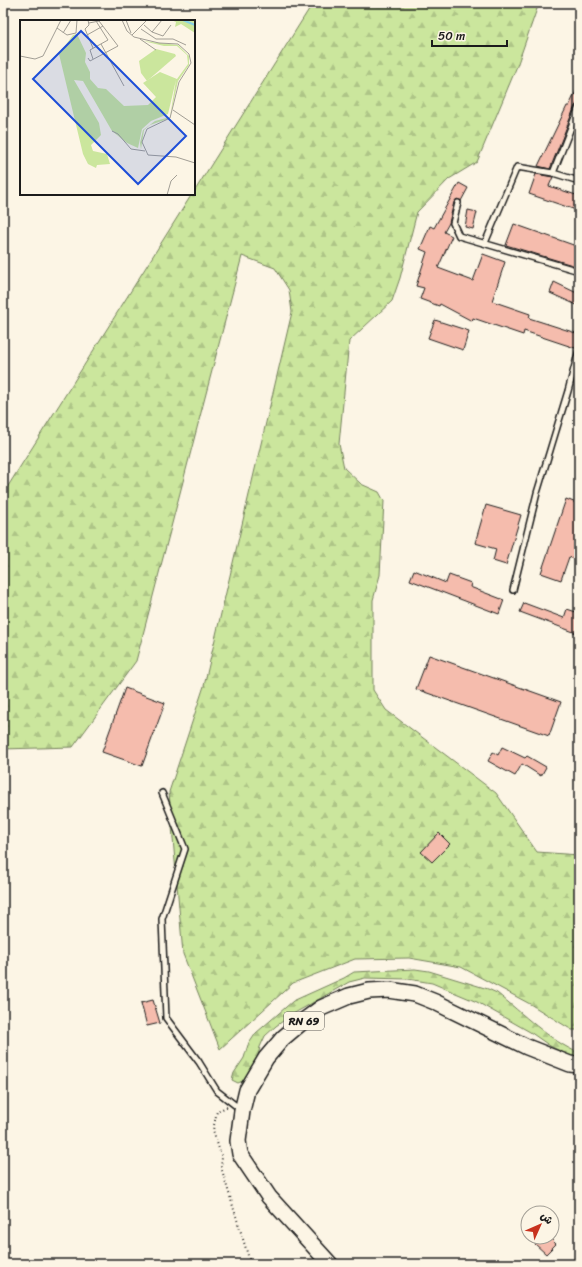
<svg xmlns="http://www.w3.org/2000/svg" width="582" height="1267" font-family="Sriracha,'Playpen Sans Arabic',sans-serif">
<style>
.forest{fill:url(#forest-firs);stroke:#74815c}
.building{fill:#f5bcad;stroke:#1c1c1c}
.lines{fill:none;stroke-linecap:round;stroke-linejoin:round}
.service-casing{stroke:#1c1c1c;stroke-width:8}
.primary-casing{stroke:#1c1c1c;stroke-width:18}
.path{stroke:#1c1c1c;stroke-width:2;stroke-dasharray:1 3;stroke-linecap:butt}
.service{stroke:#fcf5e5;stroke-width:5}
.primary{stroke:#fcf5e5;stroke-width:15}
.labels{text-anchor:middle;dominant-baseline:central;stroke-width:4;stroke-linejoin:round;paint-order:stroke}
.shield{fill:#fcf5e5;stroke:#5f5d58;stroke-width:1}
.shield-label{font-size:11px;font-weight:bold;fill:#1c1c1c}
.inset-river{fill:none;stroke:#86d0e6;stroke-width:2}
.inset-road{fill:none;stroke:#a29e95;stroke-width:1}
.view{fill:#1d4ed8;fill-opacity:0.15;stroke:#1d4ed8;stroke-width:2}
.inset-edge{fill:none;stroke:#1c1c1c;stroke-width:2}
</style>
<defs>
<pattern id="forest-firs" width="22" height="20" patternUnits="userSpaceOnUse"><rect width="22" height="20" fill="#cbe69d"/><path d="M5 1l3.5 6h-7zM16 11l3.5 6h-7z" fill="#aec587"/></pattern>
</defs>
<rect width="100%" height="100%" fill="#fcf5e5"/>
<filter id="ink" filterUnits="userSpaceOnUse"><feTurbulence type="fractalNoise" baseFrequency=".025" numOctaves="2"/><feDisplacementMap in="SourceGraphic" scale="8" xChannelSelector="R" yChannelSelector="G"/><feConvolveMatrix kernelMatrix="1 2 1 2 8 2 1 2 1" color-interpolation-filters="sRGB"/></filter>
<g filter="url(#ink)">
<path class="forest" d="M334 3H539L517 66 477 162 449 179 417 212 400 278 392 301 349 341 339 444 344 468 361 484 379 492 384 501 380 575 373 600V690L386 710 496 793 537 852 579 855V1030H572L530 1004 461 967 409 958 355 959 293 983 220 1049 183 954 169 792 204 686 292 312 289 290 275 268 242 256 136 661 73 747 3 749V494L192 194H194V192L311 6Z
M415 969 429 971 488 989 497 993C522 1013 550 1041 579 1053V1058L572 1057 550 1046 530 1032 477 1002 432 983 408 979 365 978 349 982 293 1014 276 1026 265 1036 260 1047 257 1060 245 1080 238 1083 232 1080 234 1073 244 1058 248 1045 256 1033 293 1001 344 978 354 972Z"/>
<path class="building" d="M579 85V103L575 106 550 169 538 166 567 106H569Z
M536 174 553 177 549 186 579 196V211L529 194Z
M459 183 468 188 461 201 457 199 454 202 449 223 444 232 452 236 438 268 473 281 483 254 505 262 492 301 530 314 529 318 579 334V346L575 348 524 331 523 335 473 318 472 321 440 304 439 306 420 299 424 288 416 286 427 252 420 249 430 226 434 228Z
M468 210 477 212 473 229 465 227Z
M514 224 579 247V267L506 245Z
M554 282 579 294V306L550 293Z
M435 320 469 331 463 350 428 338Z
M566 499 579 504V561L569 557 561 580 541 573Z
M486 505 521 515 506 565 493 561 496 549 475 543Z
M414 570 446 583 449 575 471 583 470 587 504 600 499 614 410 580Z
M524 603 564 618 567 609 579 613V634L520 612Z
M429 655 561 702 549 736 416 689Z
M125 688 165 703 142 766 102 752Z
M502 747 525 758 527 756 546 767 541 776 522 764 515 776 488 761 493 752 498 755Z
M439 833 450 844 432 862 421 852Z
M153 1000 160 1023 147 1026 141 1003Z
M542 1237H549L556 1244 546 1254 535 1244Z"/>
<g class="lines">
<g class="service-casing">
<path id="service" d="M553 173 579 107
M458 203 453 223 459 236 579 271
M485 243 517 167 553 173 579 181
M513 590 537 493 568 391 579 350
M162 793 185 849 162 919 166 1018 199 1062 217 1091 240 1109"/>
</g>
<g class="primary-casing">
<path id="primary" d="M330 1264 269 1197 240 1154 238 1141 242 1111 247 1090 266 1058 283 1038 302 1022 321 1008 349 996 369 991 389 990 415 994 435 1002 527 1047 570 1064 579 1065"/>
</g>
<path class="path" d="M227 1107 217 1111 213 1130 222 1158 221 1167 250 1262 252 1264"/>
<use href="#service" class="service"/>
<use href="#primary" class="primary"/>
</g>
</g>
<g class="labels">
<rect class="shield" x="284" y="1012" width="40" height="18" rx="3"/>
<g class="shield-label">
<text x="304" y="1021">RN 69</text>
</g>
</g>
<g transform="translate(20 20)">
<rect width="175" height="175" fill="#fcf5e5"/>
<path d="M151 0H175V13L161 4 155 7 156 2ZM57 14 66 33 65 42 70 52V59L78 68 86 69 104 86 128 85 136 77 123 63 140 52 157 59 168 44 167 35 157 26H144L123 21 158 25 169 36V45L158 61 150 97 148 99 130 105 124 110 121 129 120 123 123 110 135 101 150 97 156 60 148 94 131 101 122 109 118 128 107 123 92 111 63 61 54 60 79 103 81 115 71 125 73 131 87 134 90 144 77 145 76 148 68 144 63 134 39 34 53 15Z" fill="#cbe69d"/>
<path d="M136 29 155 34 156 36 127 61 121 53 119 41Z" fill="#cbe69d"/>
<path class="inset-river" d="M163 0 175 5"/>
<path class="inset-road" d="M68 0 69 5 65 9 73 28M102 0 107 11 114 17 139 23 158 24 169 34 171 43 159 62 150 98 127 109 122 122 128 135 156 137 175 143M106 0 111 13M124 5 132 12 142 0M37 8 47 15 56 13 57 0M121 9 136 19H153L166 25M132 12 143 16 151 5M43 13 51 0M67 15 83 6M112 15 127 0M120 19 136 30M81 24 104 66M0 36 15 39 23 36 41 0M68 38 70 41 98 26 79 1 69 3M73 39 70 30 88 20 76 1M153 90 175 105M92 111 98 114 111 129 125 131M147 175 151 161 157 155"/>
<path class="view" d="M61 11 166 116 118 164 13 59Z"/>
<rect width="175" height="175" class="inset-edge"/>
</g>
<rect width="582" height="1267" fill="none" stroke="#fcf5e5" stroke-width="16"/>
<rect x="8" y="8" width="566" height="1251" fill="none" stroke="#1c1c1c" stroke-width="1.5" filter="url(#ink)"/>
<g transform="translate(540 1225) rotate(45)"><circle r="19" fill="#fcf5e5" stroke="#a29e95"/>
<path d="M0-3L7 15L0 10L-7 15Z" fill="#c8321e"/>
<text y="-6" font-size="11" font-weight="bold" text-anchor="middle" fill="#1c1c1c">ش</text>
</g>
<path d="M432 40v6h75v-6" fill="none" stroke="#1c1c1c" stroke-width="2"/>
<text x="438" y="40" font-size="12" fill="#1c1c1c" stroke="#fcf5e5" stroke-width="3" paint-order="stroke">50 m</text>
</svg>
